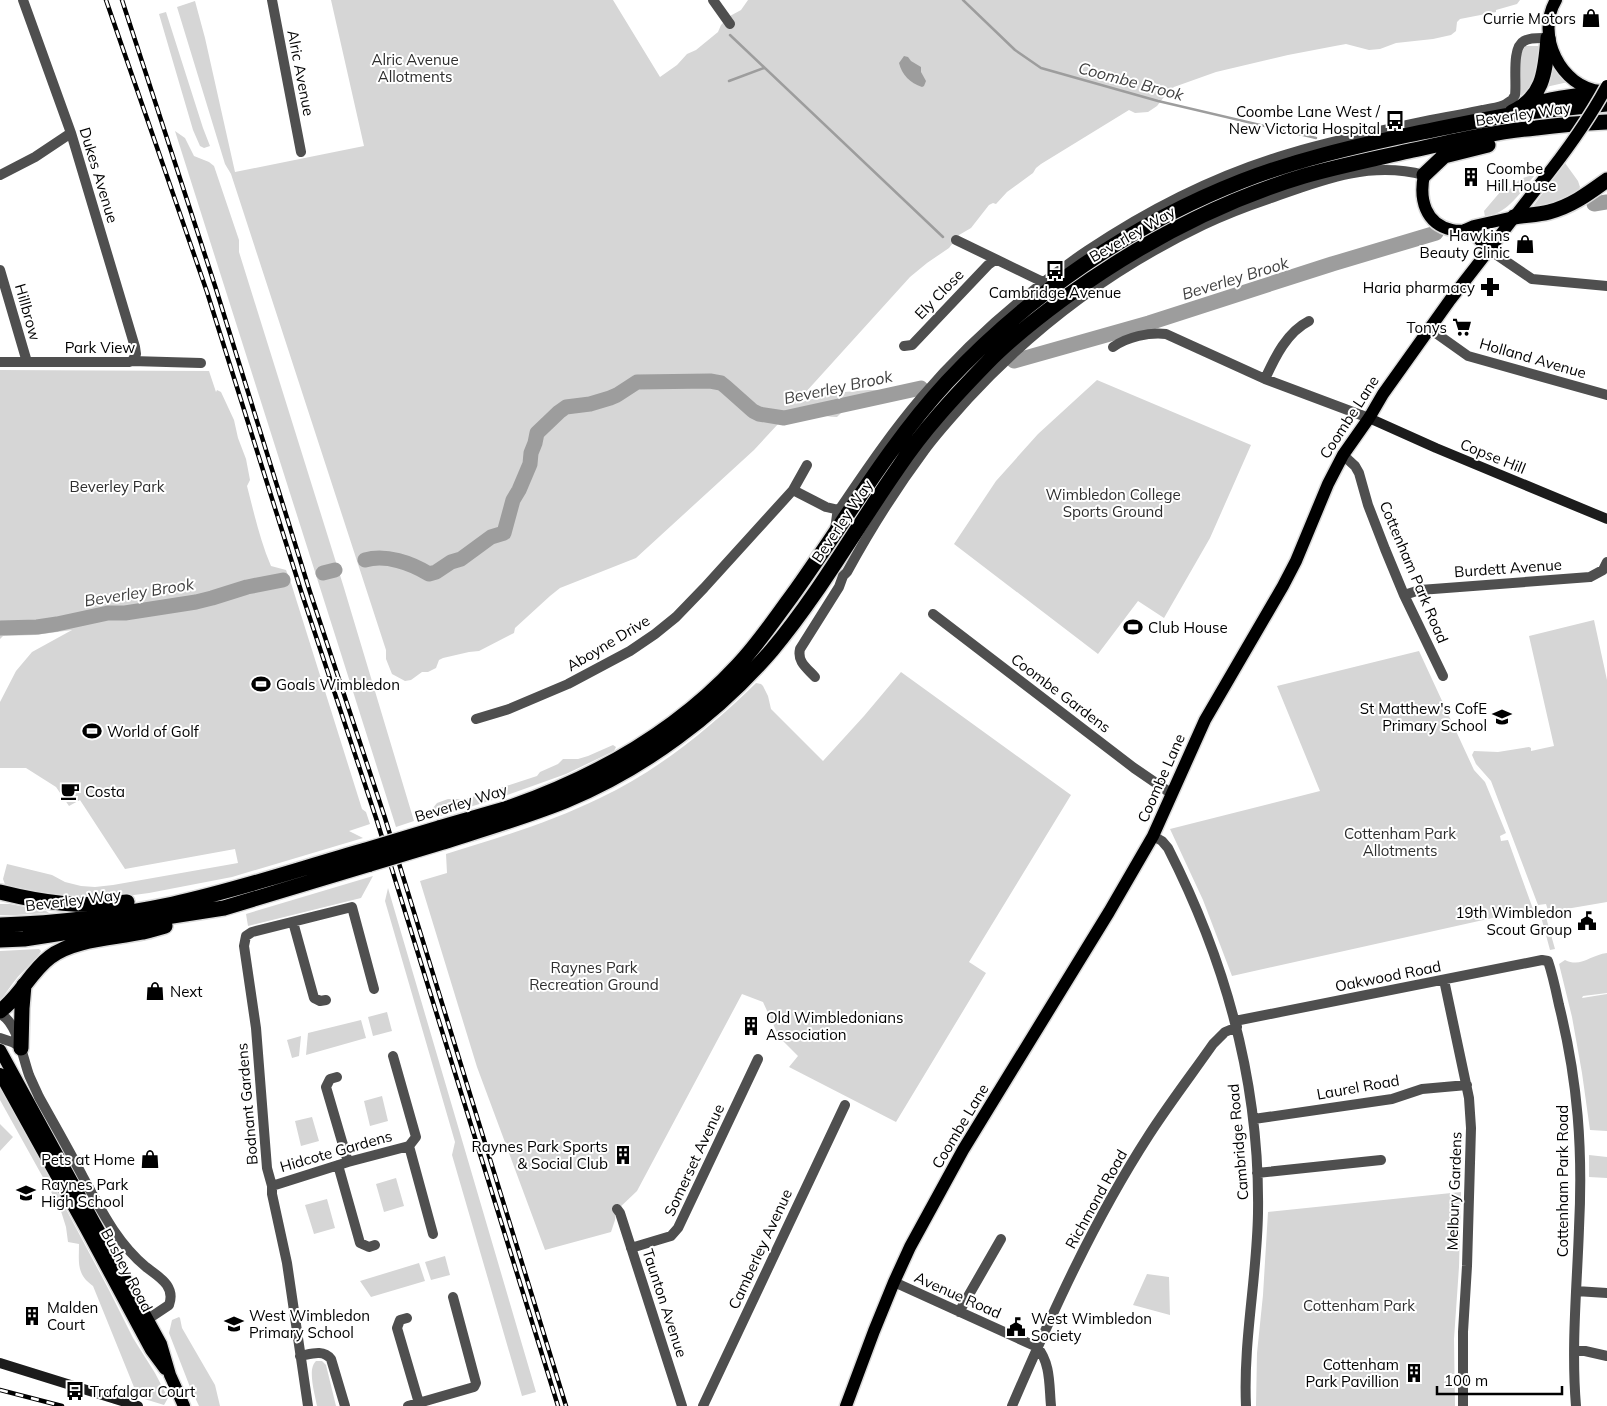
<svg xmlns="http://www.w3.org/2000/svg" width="1607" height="1406" font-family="Mulish,sans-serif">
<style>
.green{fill:#d6d6d6}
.water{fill:#9d9d9d}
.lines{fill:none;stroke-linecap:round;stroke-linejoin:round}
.stream{stroke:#9d9d9d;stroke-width:2.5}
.river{stroke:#9d9d9d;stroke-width:15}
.primary-casing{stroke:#dbdbdb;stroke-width:15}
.highway-casing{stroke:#dbdbdb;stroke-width:18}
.street{stroke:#4f4f4f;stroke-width:10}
.secondary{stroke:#1c1c1c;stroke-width:10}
.primary{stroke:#000;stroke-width:12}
.highway{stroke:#000;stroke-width:15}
.rail-casing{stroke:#000;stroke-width:4.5}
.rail{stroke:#fff;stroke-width:2.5;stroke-dasharray:8;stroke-linecap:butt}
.primary-bridge-casing{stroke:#dbdbdb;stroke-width:15;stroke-linecap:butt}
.highway-bridge-casing{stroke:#dbdbdb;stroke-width:18;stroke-linecap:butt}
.primary-bridge{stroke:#000;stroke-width:12}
.highway-bridge{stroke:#000;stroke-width:15}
.labels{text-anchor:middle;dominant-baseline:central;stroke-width:4;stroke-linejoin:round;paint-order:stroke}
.poi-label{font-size:15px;fill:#000;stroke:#fff;text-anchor:start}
.park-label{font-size:15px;fill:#2d2d2d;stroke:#fff}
.street-label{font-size:15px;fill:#000;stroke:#fff}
.water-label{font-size:16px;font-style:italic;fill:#3e3e3e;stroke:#fff}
</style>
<rect width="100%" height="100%" fill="#fff"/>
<path class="green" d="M331 0H613L660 77 677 65 687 54 696 50 718 32 721 25 730 16 741 10 748 0H1520L1517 4 1496 10V12L1460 19 1457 22 1456 31 1451 35 1433 39 1396 43 1380 49 1369 50 1346 44 1335 46 1288 55 1216 72 1174 87 1167 93 1157 106 1148 112 1135 113 1129 110 1041 164 1036 168 1033 173 1007 192 996 204 993 203 989 205 971 228 959 235 949 248 927 263 910 277 795 404 833 393 868 390H884L921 385 916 391 847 407 837 417C829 417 823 415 816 415 800 416 805 425 785 420L779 423 754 450 636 558 560 588 550 596 515 628 514 633 479 651 469 652 443 658 439 660 436 668 428 672H422L411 680 405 681 392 674 386 659V650L231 174 225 164 177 7 195 1 205 38 235 172 364 146Z
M166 12 203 128 210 146 204 148 200 146 193 130 159 14Z
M1525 46H1541V68L1532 85 1522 95 1519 96 1520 56Z
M1550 58 1568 82 1546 87Z
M175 131 185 138 194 156 209 162 214 166 239 240V252L344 588 414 821 396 827Z
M1565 163 1578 181 1580 187C1573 204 1551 205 1535 208L1534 205Z
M1529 176H1534C1520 193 1507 214 1485 217L1484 211 1501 191 1509 190 1520 179Z
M0 370 209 371 216 392 217 390 221 392 234 420 238 438 246 459 250 480 247 486C254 513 260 540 271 566L286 570 291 583 362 809 366 812 370 824 349 831 363 838 232 877 149 893 111 898 71 899 6 887 3 879 7 864 52 875 65 882 81 886 95 887 113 885 238 863 235 849 125 869 80 800 69 806 56 787 26 768H0V702L16 671 32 652 72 630 35 635 3 636 0 639Z
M1097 380 1251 445 1210 538 1164 618 1138 601 1098 654 954 544 996 481 1038 434Z
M1594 620 1607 680V902L1566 909 1562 915 1550 917 1546 904 1538 905 1491 781 1476 764 1472 755 1474 751 1498 752 1529 747 1531 748V751L1554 746 1529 636Z
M1419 651 1474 770 1485 782 1506 833 1500 836 1501 841 1508 840 1533 909 1232 976 1203 900 1170 829 1320 791 1277 686Z
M901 672 1071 795 969 962 986 973 896 1122 789 1067 798 1056 779 1037 763 1002 742 994 637 1191 616 1211 615 1220 611 1232 545 1250 477 1067 420 881 447 873 446 854C498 838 551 822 600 798 659 770 710 728 756 683L761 684 763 686 768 696 771 709 823 761 864 716Z
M613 745 616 747 614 751 566 774 499 798 437 817 433 814 432 809 437 803 448 799H466L537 776 540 772 558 764 563 759H578L588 756Z
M373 876 361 898 248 926 246 914Z
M388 888 536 1392 522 1396 452 1155 455 1142 385 901Z
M0 904H10L46 911 49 913 16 915H0Z
M1544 910 1555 949 1550 950 1540 913Z
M39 949 41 951C39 957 23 971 17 978 11 985 6 993 0 1001V951Z
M1607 953V993L1583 996 1582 998 1607 994V1131L1590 1130 1582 1073 1572 1017 1559 964 1565 960C1581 968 1590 955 1607 953Z
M387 1012 392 1031 373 1036 368 1017Z
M361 1020 366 1038 306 1055 308 1033Z
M301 1036 299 1056 292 1058 287 1040Z
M0 1085 109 1290 133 1338 155 1373 168 1398 164 1405 138 1397 93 1286C76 1274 79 1262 79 1244L68 1242 66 1227 60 1208 0 1100Z
M382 1096 388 1121 370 1126 364 1101Z
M312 1117 319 1141 301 1146 295 1121Z
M0 1124 13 1137 0 1151Z
M1589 1155 1607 1157V1178L1589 1177Z
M396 1178 404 1206 384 1212 376 1184Z
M1461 1192 1459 1267 1454 1339 1455 1406H1256L1257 1353 1263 1295 1268 1212Z
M327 1199 335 1228 314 1234 305 1205Z
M445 1256 450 1275 431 1280 425 1262Z
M419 1263 425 1281 371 1297 360 1281Z
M1147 1274 1169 1277 1170 1315 1133 1305Z
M179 1317 180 1318 182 1328 215 1385 220 1406H199L190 1387 169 1333 172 1320Z
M316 1361H322L326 1365 336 1406H317C315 1394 307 1369 316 1361Z"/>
<path class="water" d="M904 56 908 57 911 61 921 67V72L926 81 924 86 922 87C910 83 902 75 899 63Z"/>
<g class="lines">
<path class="stream" d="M963 0 1015 50 1041 68 1158 101 1316 138
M730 35 943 237
M729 81 764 68"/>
<path class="river" d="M1594 204 1607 202
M1014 361 1149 323 1332 264 1436 233
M365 560C386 554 411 563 429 574L436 572 451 562 461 559 491 537 504 533 513 500 519 490 530 464 531 453 535 443 537 433 559 412 566 407 590 404 610 398 617 395 637 382 710 381 721 383 726 387 753 411 759 414 784 418 921 388
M323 573 335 570
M0 628 37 627 57 624 108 613H125L196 602 212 598 247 587 283 580"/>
<g class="primary-casing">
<path id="primary" d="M1556 0C1535 35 1561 88 1601 91
M1424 175C1419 199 1425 224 1452 230 1459 232 1465 229 1471 233 1478 236 1483 244 1488 249
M1465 230 1474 226 1514 217
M0 1050 161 1344 170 1375 184 1406
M0 1074 86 1229 151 1350 165 1369
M846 1406 874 1331 894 1282 910 1247 963 1150 1109 912 1153 836 1205 720 1283 586 1296 561 1328 484 1343 455 1369 418 1383 394 1450 300 1540 184"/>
</g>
<g class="highway-casing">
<path id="highway" d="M1534 104C1558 97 1582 95 1607 93
M1512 112C1545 97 1545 69 1548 38
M1424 175 1444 156 1488 145
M1514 217C1525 215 1538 215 1549 212 1572 206 1589 193 1607 180
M439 828C462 821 485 815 508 808 594 778 676 732 738 665 758 644 774 620 791 597 843 525 887 447 947 382 1028 295 1132 224 1242 181 1296 160 1352 147 1408 135 1448 127 1488 118 1528 112 1554 109 1581 107 1607 104
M443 842C484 829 525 817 565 801 643 769 717 714 772 650 819 594 856 528 898 468 923 430 955 396 986 364 1009 340 1036 319 1063 299 1136 246 1217 202 1304 176 1339 166 1374 159 1409 151 1451 142 1493 132 1536 128 1559 125 1583 123 1607 122
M0 892C44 903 82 908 127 902
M0 925C58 923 116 916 173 904 238 890 302 868 366 850
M0 940 24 939 224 908 370 864
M0 1011C20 997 30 972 50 957 73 939 115 938 143 932 150 931 158 928 165 926
M21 1048 22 1008 24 985"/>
</g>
<path class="street" d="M23 0 71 133 135 347 136 354 132 361
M272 0 301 152
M713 0 730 24
M0 175 35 157 71 133
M956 240 1043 282
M1488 249 1532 279 1607 286
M0 270 27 362
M1430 329 1468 356 1607 395
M904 346 912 345 988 265 995 260
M1113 347C1127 337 1149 332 1166 334L1265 379 1369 418
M0 362H129L132 361 201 363
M1265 379C1275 357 1287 332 1309 321
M1343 455 1355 466 1359 473 1368 505 1385 549 1404 595 1443 676
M793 490 826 507 839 510
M835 530 837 515 839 510C865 472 891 433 921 398 1014 289 1150 195 1288 154 1335 140 1383 130 1431 120 1448 117 1465 114 1483 110 1490 108 1499 108 1506 104L1512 100 1515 95C1517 82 1511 48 1524 41 1530 37 1541 38 1548 38
M1404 595 1420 590 1590 577 1603 570 1607 562
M933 614 1134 768 1172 794
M815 677C807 668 797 662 800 649L839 587 843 576 847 572C870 530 895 490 924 451 937 433 953 416 968 399 1036 325 1113 268 1203 225 1226 214 1250 205 1274 197 1324 179 1371 161 1424 175
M476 719 509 709 568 684 630 651 655 634 676 617 704 588 793 490 807 465
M1153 836 1162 841 1168 848C1226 962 1260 1085 1258 1213 1257 1278 1243 1341 1246 1406
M293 922 314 998 320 1001 326 1000
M1444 980 1469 1098 1471 1128 1467 1266 1463 1332V1406
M0 1014C17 1021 23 1059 29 1075 32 1082 36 1090 39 1097 54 1124 69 1150 83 1177 101 1210 117 1243 146 1267 159 1277 176 1286 169 1305L148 1319
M1235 1021 1542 960 1548 961C1553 976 1556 991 1559 1005 1578 1081 1583 1150 1579 1228 1577 1287 1571 1347 1576 1406
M0 1038 12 1042 21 1047
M393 1056 416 1137 409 1146 433 1234
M337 1077 330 1079 326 1087 348 1162
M1254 1119 1392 1099 1422 1089 1467 1085
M338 1165 360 1243 369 1247 375 1245
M1257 1173 1381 1160
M272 1186 348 1162 409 1146
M617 1209 620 1213 682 1406
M631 1248 671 1236 678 1228 758 1059
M894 1282 1037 1347C1051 1363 1049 1386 1051 1406
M1576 1291 1607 1293
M959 1312 1001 1239
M407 1318 400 1320 397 1328 419 1403
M1574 1351H1585L1607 1356
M300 1356C311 1354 323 1349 331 1359L345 1406
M308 1406 287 1263 272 1194V1186L267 1168 256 1028 244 946 246 936 252 932 352 907 374 989
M408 1406 474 1387 476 1383 453 1297
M703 1406 845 1105
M1012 1406C1052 1313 1094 1220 1149 1135 1169 1104 1192 1074 1213 1044L1225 1032 1237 1027"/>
<path class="secondary" d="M1369 418 1436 448 1607 519
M0 1363 138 1406"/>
<use href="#primary" class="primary"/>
<use href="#highway" class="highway"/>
<g class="rail-casing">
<path id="rail" d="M106 0 207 292 302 594 377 821 558 1406
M122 0 216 289 310 592 385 818 566 1406
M0 1390 62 1406"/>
</g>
<use href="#rail" class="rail"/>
<g class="primary-bridge-casing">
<path id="primary-bridge" d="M1540 184C1565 153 1588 121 1607 86"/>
</g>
<g class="highway-bridge-casing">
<path id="highway-bridge" d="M366 850 439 828
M370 864 443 842"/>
</g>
<use href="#primary-bridge" class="primary-bridge"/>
<use href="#highway-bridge" class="highway-bridge"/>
</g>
<defs>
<g id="shop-bare" transform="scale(1.5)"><path d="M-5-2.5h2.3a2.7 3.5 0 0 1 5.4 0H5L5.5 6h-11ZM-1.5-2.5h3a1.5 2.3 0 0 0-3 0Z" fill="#000" stroke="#fff" stroke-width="2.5" paint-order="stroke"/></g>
<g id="bus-bare" transform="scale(1.5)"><path d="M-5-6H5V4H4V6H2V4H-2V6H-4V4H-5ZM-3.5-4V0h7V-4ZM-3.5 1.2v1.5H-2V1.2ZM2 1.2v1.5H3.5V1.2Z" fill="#000" stroke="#fff" stroke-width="2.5" paint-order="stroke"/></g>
<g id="building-bare" transform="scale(1.5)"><path d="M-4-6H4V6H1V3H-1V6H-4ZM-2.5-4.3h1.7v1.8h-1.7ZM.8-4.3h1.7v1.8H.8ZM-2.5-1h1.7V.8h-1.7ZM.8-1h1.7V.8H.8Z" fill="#000" stroke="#fff" stroke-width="2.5" paint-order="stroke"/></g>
<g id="pharmacy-bare" transform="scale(1.5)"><path d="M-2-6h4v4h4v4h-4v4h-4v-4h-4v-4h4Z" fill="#000" stroke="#fff" stroke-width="2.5" paint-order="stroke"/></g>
<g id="supermarket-bare" transform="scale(1.5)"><path d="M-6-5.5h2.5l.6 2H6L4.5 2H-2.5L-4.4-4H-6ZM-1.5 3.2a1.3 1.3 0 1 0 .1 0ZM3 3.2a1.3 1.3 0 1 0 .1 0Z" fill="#000" stroke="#fff" stroke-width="2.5" paint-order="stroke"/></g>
<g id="stadium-bare" transform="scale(1.5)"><path d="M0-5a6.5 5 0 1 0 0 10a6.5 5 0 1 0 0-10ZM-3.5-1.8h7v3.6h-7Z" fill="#000" stroke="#fff" stroke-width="2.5" paint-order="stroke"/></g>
<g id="school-bare" transform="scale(1.5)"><path d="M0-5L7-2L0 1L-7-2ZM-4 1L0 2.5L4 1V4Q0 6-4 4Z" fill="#000" stroke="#fff" stroke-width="2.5" paint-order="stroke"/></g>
<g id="cafe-bare" transform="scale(1.5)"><path d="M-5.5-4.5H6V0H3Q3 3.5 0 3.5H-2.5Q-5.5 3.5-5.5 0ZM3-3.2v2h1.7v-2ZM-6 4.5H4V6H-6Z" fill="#000" stroke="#fff" stroke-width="2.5" paint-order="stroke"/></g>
<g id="civic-bare" transform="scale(1.5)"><path d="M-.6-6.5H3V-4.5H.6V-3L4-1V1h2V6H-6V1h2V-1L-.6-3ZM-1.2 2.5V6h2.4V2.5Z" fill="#000" stroke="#fff" stroke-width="2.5" paint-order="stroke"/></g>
</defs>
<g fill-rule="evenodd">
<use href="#shop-bare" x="1591" y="18"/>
<use href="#bus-bare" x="1395" y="120"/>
<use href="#building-bare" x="1471" y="177"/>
<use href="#shop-bare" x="1525" y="244"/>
<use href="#bus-bare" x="1055" y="270"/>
<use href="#pharmacy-bare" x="1490" y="287"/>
<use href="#supermarket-bare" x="1462" y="327"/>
<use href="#stadium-bare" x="1133" y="627"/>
<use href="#stadium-bare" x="261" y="684"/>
<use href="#school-bare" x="1502" y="717"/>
<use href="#stadium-bare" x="92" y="731"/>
<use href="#cafe-bare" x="70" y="791"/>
<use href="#civic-bare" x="1587" y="921"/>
<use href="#shop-bare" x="155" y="991"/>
<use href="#building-bare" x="751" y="1026"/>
<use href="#building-bare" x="623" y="1155"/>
<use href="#shop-bare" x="150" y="1159"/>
<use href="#school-bare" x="26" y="1193"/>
<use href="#building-bare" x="32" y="1316"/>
<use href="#school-bare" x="234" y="1324"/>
<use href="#civic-bare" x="1016" y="1327"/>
<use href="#building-bare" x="1414" y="1373"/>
<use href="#bus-bare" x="75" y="1391"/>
</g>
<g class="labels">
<g class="poi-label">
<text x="1576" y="18" text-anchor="end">Currie Motors</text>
<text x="1380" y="111" text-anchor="end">Coombe Lane West /<tspan x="1380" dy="17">New Victoria Hospital</tspan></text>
<text x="1486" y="168">Coombe<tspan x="1486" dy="17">Hill House</tspan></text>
<text x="1510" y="235" text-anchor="end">Hawkins<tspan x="1510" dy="17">Beauty Clinic</tspan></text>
<text x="1475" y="287" text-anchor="end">Haria pharmacy</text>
<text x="1055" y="292" text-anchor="middle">Cambridge Avenue</text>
<text x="1447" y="327" text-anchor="end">Tonys</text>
<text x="1148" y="627">Club House</text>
<text x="276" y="684">Goals Wimbledon</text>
<text x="1487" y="708" text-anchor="end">St Matthew's CofE<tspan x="1487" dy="17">Primary School</tspan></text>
<text x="107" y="731">World of Golf</text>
<text x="85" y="791">Costa</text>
<text x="1572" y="912" text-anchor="end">19th Wimbledon<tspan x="1572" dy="17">Scout Group</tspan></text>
<text x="170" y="991">Next</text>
<text x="766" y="1017">Old Wimbledonians<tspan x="766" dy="17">Association</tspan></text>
<text x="608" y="1146" text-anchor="end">Raynes Park Sports<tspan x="608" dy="17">&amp; Social Club</tspan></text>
<text x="135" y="1159" text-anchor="end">Pets at Home</text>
<text x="41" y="1184">Raynes Park<tspan x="41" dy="17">High School</tspan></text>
<text x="47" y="1307">Malden<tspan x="47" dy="17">Court</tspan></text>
<text x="249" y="1315">West Wimbledon<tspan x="249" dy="17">Primary School</tspan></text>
<text x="1031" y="1318">West Wimbledon<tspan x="1031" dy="17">Society</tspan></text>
<text x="1399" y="1364" text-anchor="end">Cottenham<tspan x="1399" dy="17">Park Pavillion</tspan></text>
<text x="90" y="1391">Trafalgar Court</text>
</g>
<g class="park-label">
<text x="415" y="59">Alric Avenue<tspan x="415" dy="17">Allotments</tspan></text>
<text x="117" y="486">Beverley Park</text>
<text x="1113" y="494">Wimbledon College<tspan x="1113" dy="17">Sports Ground</tspan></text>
<text x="1400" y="833">Cottenham Park<tspan x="1400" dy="17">Allotments</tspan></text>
<text x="594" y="967">Raynes Park<tspan x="594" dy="17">Recreation Ground</tspan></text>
<text x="1359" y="1305">Cottenham Park</text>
</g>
<g class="street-label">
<text transform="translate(301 73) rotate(79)">Alric Avenue</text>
<text transform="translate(1523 114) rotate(-8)">Beverley Way</text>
<text transform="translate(99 175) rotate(73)">Dukes Avenue</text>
<text transform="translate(1132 234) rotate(-30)">Beverley Way</text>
<text transform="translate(939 294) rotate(-46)">Ely Close</text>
<text transform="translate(28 312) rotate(74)">Hillbrow</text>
<text x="100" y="347">Park View</text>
<text transform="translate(1533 358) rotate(16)">Holland Avenue</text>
<text transform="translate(1349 417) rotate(-57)">Coombe Lane</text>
<text transform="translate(1493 456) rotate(22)">Copse Hill</text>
<text transform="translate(842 521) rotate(-56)">Beverley Way</text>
<text transform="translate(1508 568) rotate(-4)">Burdett Avenue</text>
<text transform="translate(1414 572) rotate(67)">Cottenham Park Road</text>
<text transform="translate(608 643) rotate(-31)">Aboyne Drive</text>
<text transform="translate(1061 693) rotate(37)">Coombe Gardens</text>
<text transform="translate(1161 778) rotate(-66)">Coombe Lane</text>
<text transform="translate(461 803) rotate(-17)">Beverley Way</text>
<text transform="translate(73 900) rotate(-7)">Beverley Way</text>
<text transform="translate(1388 976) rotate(-11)">Oakwood Road</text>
<text transform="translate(1358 1087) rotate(-10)">Laurel Road</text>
<text transform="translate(247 1104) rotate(-95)">Bodnant Gardens</text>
<text transform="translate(960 1126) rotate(-59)">Coombe Lane</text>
<text transform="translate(1238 1142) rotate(-95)">Cambridge Road</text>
<text transform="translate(336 1151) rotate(-16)">Hidcote Gardens</text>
<text transform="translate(694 1160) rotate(-65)">Somerset Avenue</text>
<text transform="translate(1562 1181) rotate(-90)">Cottenham Park Road</text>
<text transform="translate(1454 1191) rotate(-88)">Melbury Gardens</text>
<text transform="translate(1096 1199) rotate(-61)">Richmond Road</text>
<text transform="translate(760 1249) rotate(-65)">Camberley Avenue</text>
<text transform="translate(127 1270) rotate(62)">Bushey Road</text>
<text transform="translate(958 1295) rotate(24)">Avenue Road</text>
<text transform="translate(665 1303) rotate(72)">Taunton Avenue</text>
</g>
<g class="water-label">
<text transform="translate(1131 81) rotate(15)">Coombe Brook</text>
<text transform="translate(1235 278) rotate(-17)">Beverley Brook</text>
<text transform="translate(838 387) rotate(-12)">Beverley Brook</text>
<text transform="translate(139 592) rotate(-9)">Beverley Brook</text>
</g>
</g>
<path d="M1437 1386v8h125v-8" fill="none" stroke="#000000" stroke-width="2.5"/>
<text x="1444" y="1386" font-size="15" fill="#000000" stroke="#ffffff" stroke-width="4" paint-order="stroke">100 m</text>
</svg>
